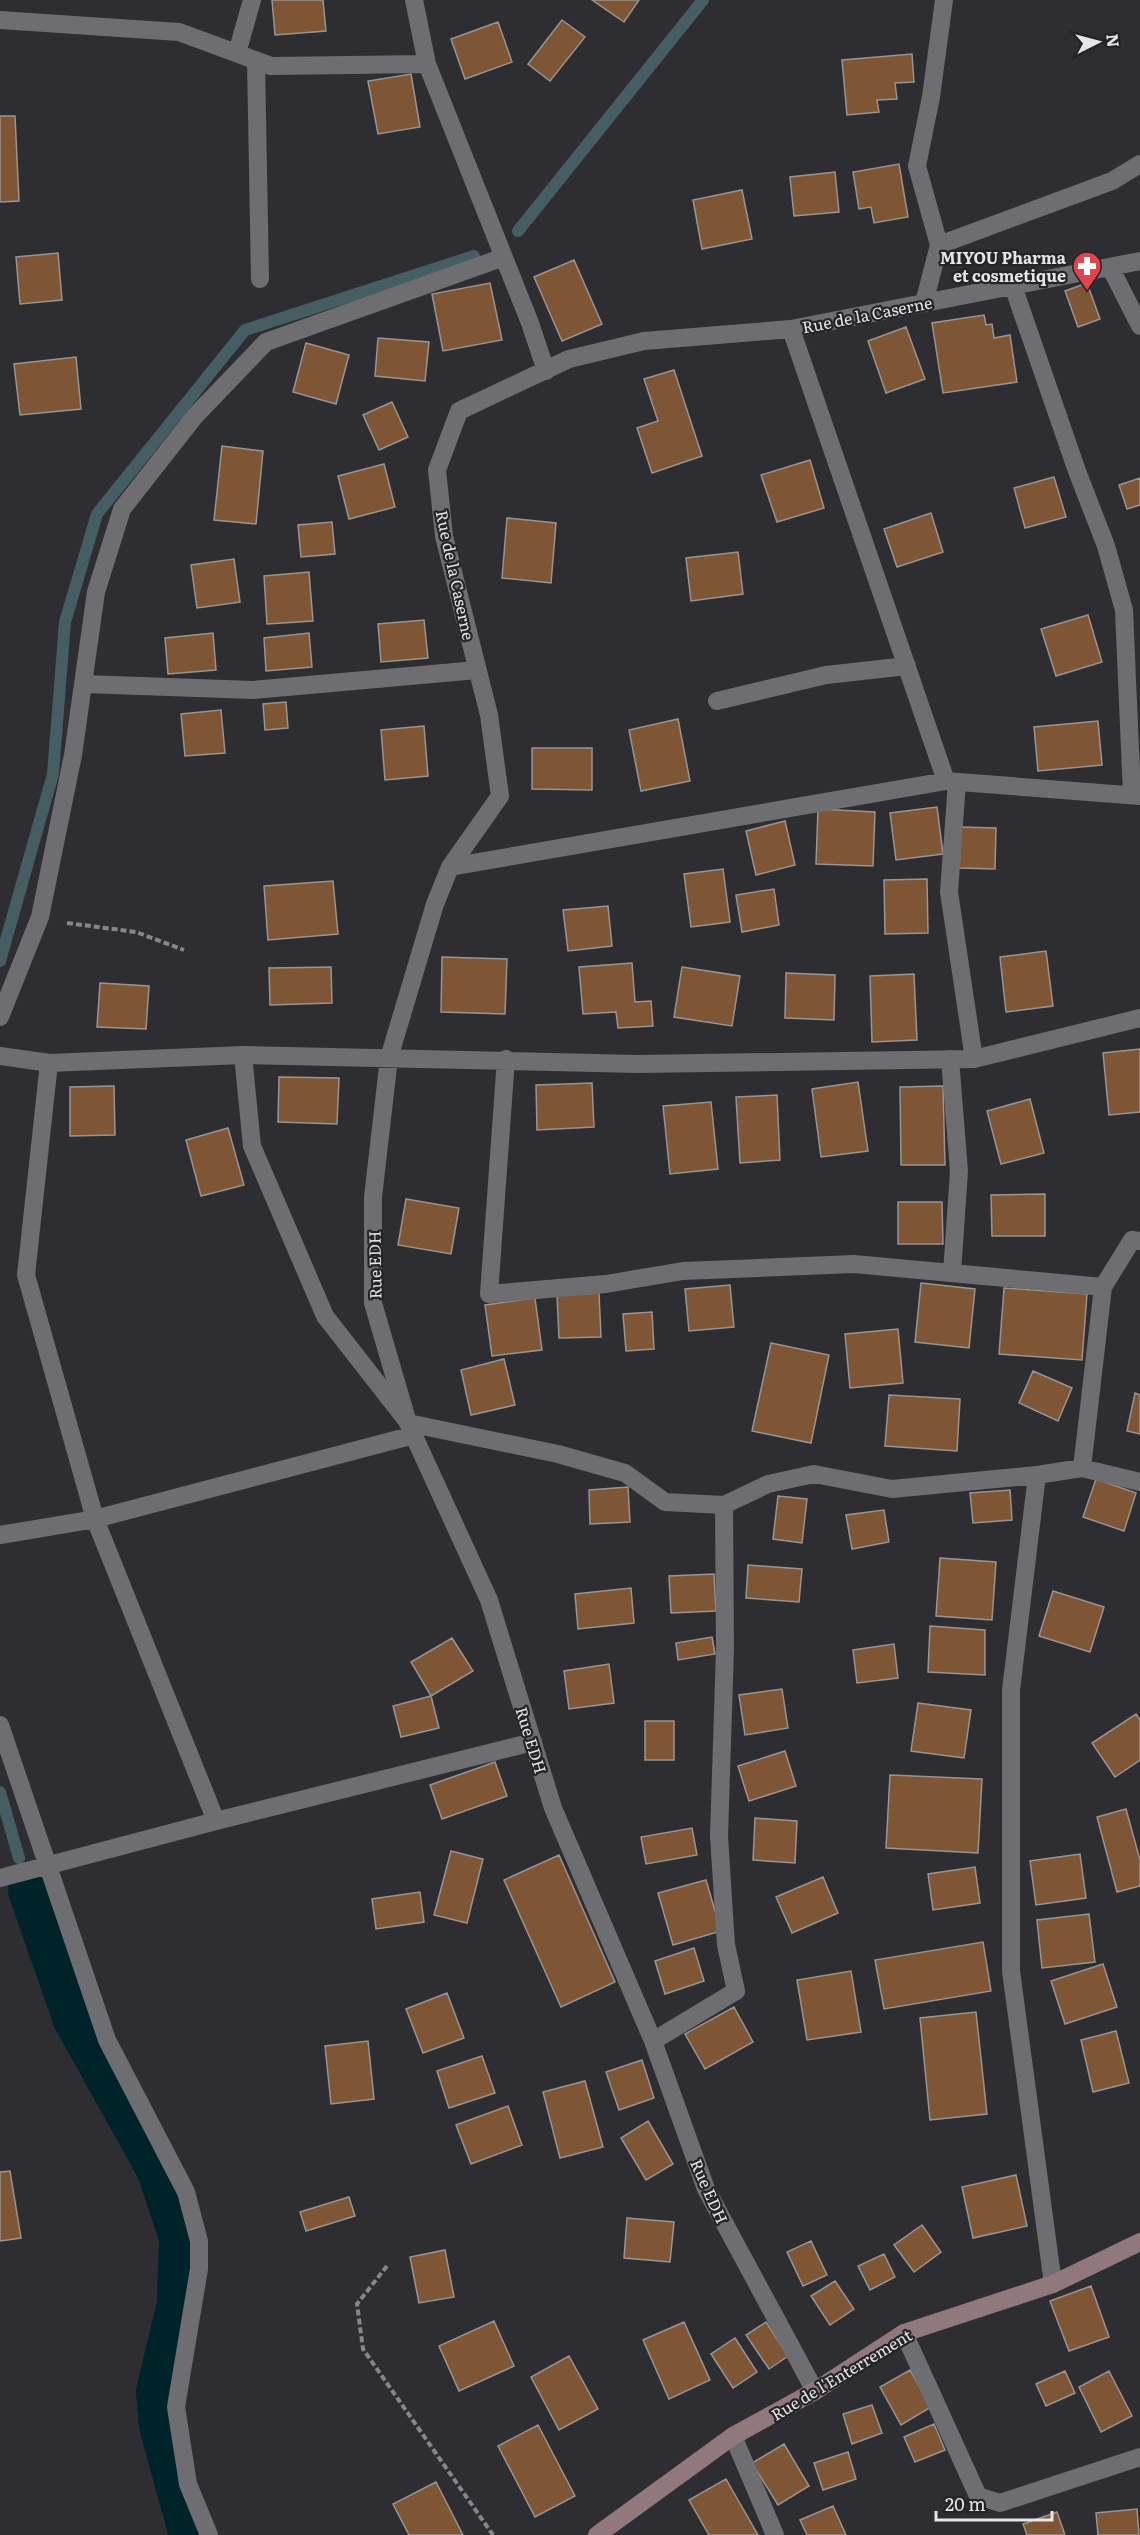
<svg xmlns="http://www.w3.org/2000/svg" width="1140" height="2535" font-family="Literata,serif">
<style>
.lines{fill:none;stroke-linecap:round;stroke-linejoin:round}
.stream{stroke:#455d63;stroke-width:12}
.canal{stroke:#002229;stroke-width:40}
.building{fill:#7f5635;stroke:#999491;stroke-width:1.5}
.path{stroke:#868589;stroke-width:4;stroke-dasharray:6 3;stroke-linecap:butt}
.lane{stroke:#6e6d72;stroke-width:18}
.street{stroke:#6e6d72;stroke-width:18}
.secondary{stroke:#91787c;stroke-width:18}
.labels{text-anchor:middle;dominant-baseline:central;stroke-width:4.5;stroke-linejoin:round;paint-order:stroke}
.poi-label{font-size:16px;font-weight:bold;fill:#e6e6e9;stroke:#242327;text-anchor:end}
.street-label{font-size:16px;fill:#e6e6e9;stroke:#242327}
</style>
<rect width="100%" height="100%" fill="#2e2d31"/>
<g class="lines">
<path class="stream" d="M518 231 703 0
M0 961 53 774 65 622 97 514 245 330 474 256
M0 1792 19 1858"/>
<path class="canal" d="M28 1891 73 2020 156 2169 179 2237 177 2304 156 2391 159 2426 189 2535"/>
</g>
<path class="building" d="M272 0H323L326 31 275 35Z
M592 0H639L624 22Z
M562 20 585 37 550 81 528 64Z
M498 22 512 62 465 79 451 39Z
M912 54 914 82 895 83 897 99 877 100 879 112 847 115 842 60Z
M411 74 420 127 378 134 368 81Z
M0 116H15L19 201 0 202Z
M899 164 908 217 874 223 871 207 859 209 853 172Z
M835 172 839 212 794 216 790 177Z
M742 190 752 239 702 249 693 200Z
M58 253 62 300 20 304 16 257Z
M574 260 602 324 562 341 534 277Z
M490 283 502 340 443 351 432 294Z
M1087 283 1100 319 1078 327 1065 291Z
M984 315 986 325 992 324 994 338 1010 335 1017 382 943 393 932 323Z
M906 327 925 379 886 393 868 341Z
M378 338 429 342 425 381 375 376Z
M306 343 349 355 336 404 293 392Z
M76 357 81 409 20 415 14 364Z
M674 370 702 456 652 473 637 428 658 421 644 379Z
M392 402 408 437 379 450 363 415Z
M222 446 263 451 256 524 214 520Z
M810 460 824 508 777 522 761 475Z
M384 464 395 507 349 519 338 476Z
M1054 477 1066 517 1025 528 1014 488Z
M1140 478V505L1127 509 1119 485Z
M931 513 943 552 897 567 884 529Z
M507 518 556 523 551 583 502 578Z
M332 522 335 554 301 557 298 525Z
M738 552 743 594 691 601 686 558Z
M234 559 240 602 197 608 191 565Z
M309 572 313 621 267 624 264 576Z
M1088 615 1102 662 1056 676 1041 629Z
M424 620 428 658 381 662 378 624Z
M213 633 216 670 168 674 165 638Z
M309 633 312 667 266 671 264 638Z
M286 702 288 728 265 730 263 704Z
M221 710 225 753 185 756 181 714Z
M678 719 690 781 641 791 629 730Z
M1098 721 1102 765 1038 771 1034 727Z
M424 726 428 776 385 780 381 730Z
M532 748H592V790L532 789Z
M937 807 943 854 896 860 890 813Z
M818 809 875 812 873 866 816 864Z
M785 821 795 865 756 875 746 831Z
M961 827 996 828 995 869 959 868Z
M723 869 730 922 691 927 684 874Z
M927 879 928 933 885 934 884 880Z
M333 881 338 934 268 940 264 886Z
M774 889 779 925 742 932 736 895Z
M608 906 612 946 568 951 563 910Z
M1046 951 1053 1006 1006 1012 1000 957Z
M442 957 507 959 505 1014 441 1012Z
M632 963 635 1002 651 1001 653 1026 618 1028 616 1012 583 1014 579 967Z
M331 967 332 1003 270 1005 269 968Z
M682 967 740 976 732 1026 674 1017Z
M786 973 835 975 834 1020 785 1018Z
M914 974 917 1040 872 1042 870 976Z
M100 983 149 986 146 1029 97 1027Z
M1140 1049V1112L1109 1115 1103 1053Z
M279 1077 339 1078 337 1124 278 1122Z
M858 1082 868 1151 821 1157 812 1089Z
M592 1083 594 1127 537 1130 536 1085Z
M114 1086 115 1135 70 1136V1087Z
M943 1086 945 1165H901L900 1087Z
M777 1095 780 1160 740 1163 736 1097Z
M1030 1099 1044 1153 1001 1164 987 1111Z
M711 1102 718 1169 670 1174 663 1106Z
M228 1128 244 1185 201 1196 186 1140Z
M1045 1194V1236H992L991 1195Z
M406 1199 459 1208 451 1254 398 1245Z
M898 1202H942L943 1244H898Z
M921 1283 975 1289 969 1348 915 1342Z
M730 1285 734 1327 689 1331 685 1289Z
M1004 1288 1087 1294 1082 1360 999 1354Z
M599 1293 601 1337 559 1338 557 1295Z
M535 1298 542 1350 492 1356 485 1305Z
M652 1312 654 1349 626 1351 623 1314Z
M898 1329 903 1383 850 1388 845 1334Z
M771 1343 829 1355 811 1443 752 1431Z
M504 1359 515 1405 471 1415 461 1370Z
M1033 1371 1072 1388 1058 1421 1019 1403Z
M1135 1393 1140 1395V1434L1127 1431Z
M889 1395 960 1399 957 1451 885 1446Z
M1096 1479 1136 1493 1124 1531 1083 1517Z
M628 1487 630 1522 590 1524 589 1490Z
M1010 1490 1012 1520 973 1523 970 1493Z
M778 1496 807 1499 802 1543 773 1539Z
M884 1510 889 1542 852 1549 846 1515Z
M940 1558 996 1562 992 1620 936 1616Z
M748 1565 802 1569 799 1602 746 1598Z
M714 1574 716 1611 671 1613 669 1576Z
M631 1588 634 1623 578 1629 575 1594Z
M1053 1591 1104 1607 1090 1652 1039 1636Z
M930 1626 985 1630V1675L928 1672Z
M712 1637 715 1654 678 1660 676 1643Z
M452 1638 473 1671 431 1696 411 1662Z
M894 1644 898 1678 857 1683 853 1650Z
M609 1664 614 1703 569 1709 564 1671Z
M782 1689 788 1728 745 1735 739 1695Z
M431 1696 439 1728 401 1737 393 1706Z
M918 1703 971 1710 964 1758 911 1751Z
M1136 1714 1140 1720V1760L1115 1777 1092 1743Z
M645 1721H674V1760H645Z
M785 1751 796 1786 749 1801 738 1766Z
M495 1762 507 1796 442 1819 430 1785Z
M890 1775 982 1779 978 1853 886 1848Z
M1126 1809 1140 1860V1886L1117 1892 1097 1817Z
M755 1818 797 1821 795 1863 753 1860Z
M692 1828 697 1855 646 1864 641 1837Z
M451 1851 483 1859 467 1923 434 1915Z
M1080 1854 1086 1898 1036 1905 1030 1861Z
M559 1855 615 1982 561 2007 504 1880Z
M975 1867 980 1903 933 1910 928 1874Z
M823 1877 838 1913 792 1933 776 1897Z
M706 1880 721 1931 673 1945 658 1893Z
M420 1892 424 1922 376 1929 372 1899Z
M1089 1914 1095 1962 1042 1968 1037 1920Z
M983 1942 991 1991 884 2009 875 1960Z
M694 1948 704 1981 665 1994 655 1961Z
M1103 1964 1117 2007 1065 2024 1051 1981Z
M851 1971 861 2032 807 2040 797 1980Z
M447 1993 464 2038 423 2053 406 2009Z
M734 2007 753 2042 705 2069 685 2034Z
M976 2012 987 2114 930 2120 920 2018Z
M1116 2031 1129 2083 1093 2092 1081 2040Z
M368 2041 374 2099 331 2104 325 2046Z
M482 2056 495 2093 449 2108 437 2071Z
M642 2060 654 2098 619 2110 606 2072Z
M585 2081 603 2147 560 2158 543 2092Z
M508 2106 522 2145 471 2164 456 2125Z
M648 2121 673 2164 646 2180 621 2138Z
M10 2171 21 2238 0 2241V2172Z
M1016 2175 1027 2226 973 2238 962 2187Z
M349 2197 355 2216 306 2231 300 2212Z
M627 2218 674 2222 670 2262 624 2258Z
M922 2225 941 2252 914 2272 894 2245Z
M811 2241 827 2275 803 2286 787 2252Z
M445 2250 454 2297 419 2303 410 2257Z
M884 2254 895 2277 870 2290 858 2266Z
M835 2281 854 2309 830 2325 811 2296Z
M1091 2286 1109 2337 1069 2351 1050 2301Z
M494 2321 514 2366 459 2391 439 2346Z
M684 2322 710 2380 669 2399 643 2340Z
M766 2322 788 2356 769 2369 746 2335Z
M735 2338 757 2372 733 2388 711 2354Z
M569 2356 598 2409 559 2430 531 2377Z
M910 2370 931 2407 901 2425 880 2387Z
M1065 2371 1075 2393 1046 2406 1036 2384Z
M1109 2371 1132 2416 1101 2432 1079 2387Z
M872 2405 882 2433 852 2444 843 2414Z
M934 2424 945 2450 915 2462 904 2437Z
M538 2425 575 2496 535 2517 498 2446Z
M784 2444 809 2486 778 2505 752 2463Z
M848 2452 856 2479 823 2490 814 2463Z
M726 2479 758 2535H709L689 2500Z
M436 2482 463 2535H409L393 2504Z
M833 2506 846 2535H807L800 2520Z
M1137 2509 1139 2535H1098L1096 2513Z
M1057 2512 1065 2535H1027L1023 2524Z"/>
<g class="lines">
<path class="path" d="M67 923 136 932 184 950
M387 2266 357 2304 363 2349 493 2535"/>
<path class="lane" d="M237 53 252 0
M256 61 260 279
M924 303 939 245 1112 181 1140 164
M84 684 253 690 477 670
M717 701 826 675 907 666
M957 782 949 892 974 1059
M243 1055 252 1146 325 1316 407 1421
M950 1059 959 1171 952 1273
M49 1063 26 1275 95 1519"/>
<path class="street" d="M414 0 427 64 530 323 546 371
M0 20 179 32 271 66 427 64
M939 245 917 166 931 97 944 0
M1110 267 1140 326
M1013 286 1077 471 1106 546 1124 610 1132 795
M791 329 946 781
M450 867 946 781 1140 796
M0 1017 40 917 73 755 96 592 122 509 195 416 266 342 504 257
M0 1056 49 1063 243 1055 638 1064 974 1059 1140 1018
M506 1059 489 1294 606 1284 683 1271 854 1264 1103 1287 1132 1240 1140 1241
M408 1423 558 1454 625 1473 665 1502 724 1505 768 1484 814 1474 892 1489 1037 1475 1082 1468 1140 1482
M1082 1468 1103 1287
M1037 1475 1011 1690V1971L1053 2284
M95 1519 216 1821
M0 1535 95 1519 414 1435
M0 1725 107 2040 186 2192 199 2241V2269L176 2407 188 2484 209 2535
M0 1878 216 1821 533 1742
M653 2041 736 1991 726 1945 719 1836 725 1649 724 1505
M904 2333 978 2496 1000 2503 1140 2457
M815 2391 706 2189 653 2041 553 1808 489 1600 408 1423 373 1303V1197L389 1058 435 904 450 867 500 796 489 715 444 536 437 470 459 411 569 359 644 341 791 329 1140 261
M733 2436 775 2535"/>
<path class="secondary" d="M597 2535 733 2436 815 2391 904 2333 1053 2284 1140 2242"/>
</g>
<defs>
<g id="pharmacy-pin" transform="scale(1.5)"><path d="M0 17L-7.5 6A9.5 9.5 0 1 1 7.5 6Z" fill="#e0444e" stroke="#242327"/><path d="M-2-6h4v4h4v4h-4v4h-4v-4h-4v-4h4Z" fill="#fff"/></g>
</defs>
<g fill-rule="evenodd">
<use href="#pharmacy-pin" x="1087" y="266"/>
</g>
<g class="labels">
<g class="poi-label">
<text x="1066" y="257">MIYOU Pharma<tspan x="1066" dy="18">et cosmetique</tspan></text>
</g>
<g class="street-label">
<text transform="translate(867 314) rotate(-11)">Rue de la Caserne</text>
<text transform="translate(456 575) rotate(78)">Rue de la Caserne</text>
<text transform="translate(374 1265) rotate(-91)">Rue EDH</text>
<text transform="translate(532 1740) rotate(73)">Rue EDH</text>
<text transform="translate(710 2191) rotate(66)">Rue EDH</text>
<text transform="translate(841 2374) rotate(-31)">Rue de l'Enterrement</text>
</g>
</g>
<g transform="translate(1098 42) rotate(84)" stroke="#242327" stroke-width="4.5" paint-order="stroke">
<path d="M0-4.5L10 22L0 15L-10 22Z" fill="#e6e6e9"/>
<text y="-9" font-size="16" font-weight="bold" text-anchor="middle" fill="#e6e6e9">N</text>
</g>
<path d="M936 2511v9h116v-9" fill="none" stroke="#e6e6e9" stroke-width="3"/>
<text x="945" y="2511" font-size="18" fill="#e6e6e9" stroke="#242327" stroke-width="4.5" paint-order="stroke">20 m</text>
</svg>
